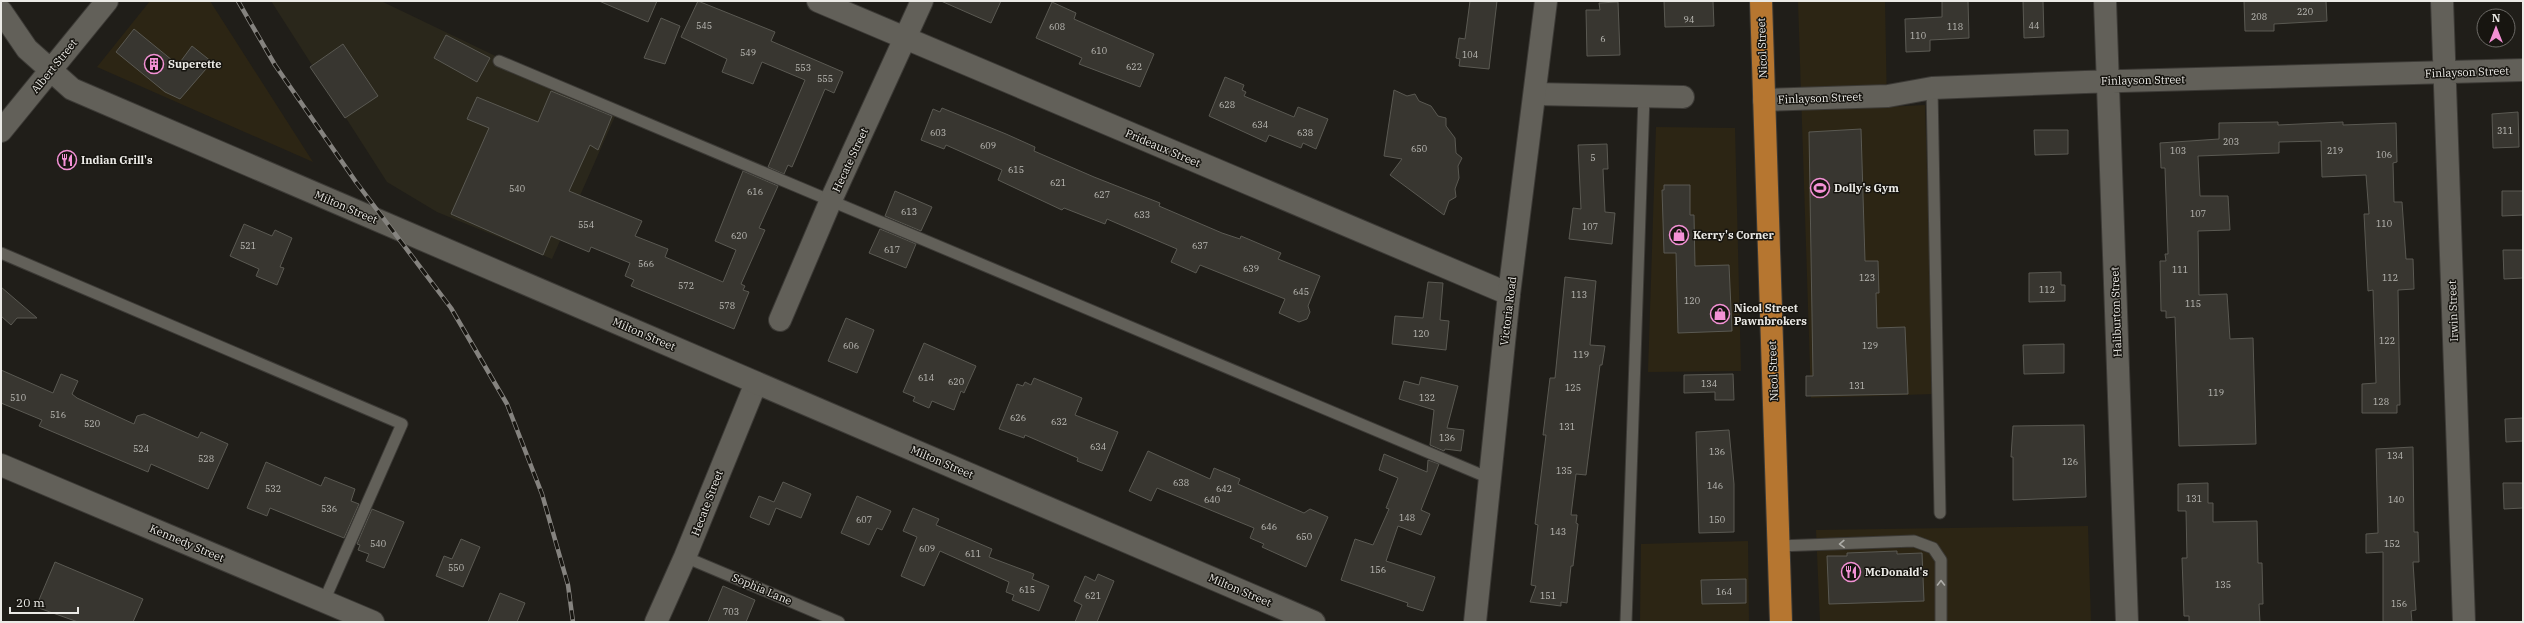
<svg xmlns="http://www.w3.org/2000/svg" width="2524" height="623" font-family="'IBM Plex Serif',serif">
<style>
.commercial{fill:#2c2514}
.built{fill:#2a271b}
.building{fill:#383630;stroke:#5a5952}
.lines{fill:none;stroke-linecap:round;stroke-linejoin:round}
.lane-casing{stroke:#3c3a36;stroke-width:13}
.street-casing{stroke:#3c3a36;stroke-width:24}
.secondary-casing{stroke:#3c3a36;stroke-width:24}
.highway-casing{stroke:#3c3a36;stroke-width:24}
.lane{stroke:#626059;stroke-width:11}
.street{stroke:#626059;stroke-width:22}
.secondary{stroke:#626059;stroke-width:22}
.highway{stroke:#b67630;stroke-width:22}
.rail-casing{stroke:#85837f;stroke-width:4.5}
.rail{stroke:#171510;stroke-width:3;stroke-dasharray:9;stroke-linecap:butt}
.oneway{stroke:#adaca7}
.labels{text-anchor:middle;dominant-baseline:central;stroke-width:3;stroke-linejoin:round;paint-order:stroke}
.number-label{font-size:9px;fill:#bebdb8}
.street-label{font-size:11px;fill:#ebeae6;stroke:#171510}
.poi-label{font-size:11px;font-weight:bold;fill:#ebeae6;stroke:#171510;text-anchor:start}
</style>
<rect width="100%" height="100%" fill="#201e19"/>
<path class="commercial" d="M150 1H210L313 162 97 67Z
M1798 1H1885L1887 107 1925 105 1934 394 1811 398Z
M1656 127 1735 128 1741 371 1648 372Z
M2088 526 2091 622H1820L1816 530Z
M1748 541 1749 622H1640L1641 544Z"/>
<path class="built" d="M271 1H381L616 114 552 259 437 212 387 182Z"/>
<path class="building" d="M599 1H657L648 22Z
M698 1 775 32 771 41 843 72 834 93 825 89 792 167 788 165 784 174 768 167 805 80 762 62 753 84 722 72 727 59 681 37Z
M941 1H1001L991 23Z
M1470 1H1497L1489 69 1459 66 1460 59 1456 58 1459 38 1465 39Z
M1664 1H1713L1714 26 1665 27Z
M1942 1H1968L1969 38 1930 40V51L1906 52 1905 19 1942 17Z
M2023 1H2043L2044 37 2024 38Z
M2244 1H2326L2327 21 2274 24V31H2245Z
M1052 2 1076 13 1074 19 1154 54 1140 87 1079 64 1082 58 1036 38Z
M1618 2 1620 55 1587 56 1586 10H1600L1599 3Z
M661 18 680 26 665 64 644 58Z
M134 29 178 65 192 46 212 62 180 99 165 92 116 52Z
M446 35 490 58 477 82 434 58Z
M343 44 378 96 345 118 310 67Z
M1225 77 1244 85 1242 90 1246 92 1244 96 1294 117 1298 107 1328 119 1316 149 1303 143 1301 148 1269 135 1266 142 1209 116Z
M1394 90 1407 96 1415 94 1419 101 1431 106 1438 116 1446 118V126L1455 138 1456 153 1462 158 1458 166 1459 178 1455 189 1456 197 1449 201 1444 215 1390 175 1402 159 1384 156Z
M551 91 612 116 598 150 590 145 569 191 642 221 635 236 668 249 665 257 723 282 736 250 715 241 743 171 778 186 759 228 765 230 741 284 745 286 743 290 749 292 734 329 631 286 634 280 625 276 630 263 591 247 589 252 551 236 543 255 451 214 489 128 467 119 477 97 538 122Z
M942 108 1006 134 1035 147 1034 151 1094 177 1160 203 1159 206 1222 233 1240 239 1241 236 1281 253 1278 259 1320 276 1308 306 1310 312 1307 319 1299 322 1279 313 1285 299 1200 265 1196 273 1171 262 1177 249 1107 219 1105 224 1064 208 1062 210 998 180 1002 170 946 145 944 149 921 140 933 109 940 112Z
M2518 112 2519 147 2493 148 2492 114Z
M2278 122V125L2343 122V125L2396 123 2397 162 2393 163 2394 202H2402L2406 259H2413L2414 289 2398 290 2400 405H2397V413H2362V384L2376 383 2373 290 2368 291 2364 214H2369L2366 175 2322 177 2321 141 2279 142V153L2198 156 2200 196H2228L2230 230 2198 231 2199 295 2227 294 2230 339 2253 338 2256 444 2179 446 2175 317 2166 318V311H2161L2160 261H2166L2165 254H2168L2165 168H2161L2160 143 2219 139V123Z
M1861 129 1865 261H1878L1879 293H1876L1877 328 1905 327 1908 394 1806 396V376H1813L1809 132Z
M2034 130H2068V154L2035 155Z
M1607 144 1608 169H1603L1605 212 1615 213 1612 244 1569 239 1573 208 1581 209 1578 145Z
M1664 185H1690V215H1694L1695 266 1729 265 1732 331 1678 333 1676 253H1664L1662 190H1664Z
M895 191 932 207 921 231 885 216Z
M2502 191H2523V215L2502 216Z
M244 224 272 236 275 230 292 238 280 267 284 268 277 285 256 276 259 269 230 256Z
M880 229 916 244 906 268 869 253Z
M2503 250H2523V278L2504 279Z
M2061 272V285H2065V301L2029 302V273Z
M1565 277 1596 281 1590 345 1605 346 1602 365H1600L1586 475 1576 474 1571 515H1577L1576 523 1578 524 1573 566H1571L1567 603 1561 602V606L1530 602 1536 586 1531 585 1538 525 1535 524 1546 435H1543L1550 378H1555Z
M1428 282 1443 283 1440 320 1449 321 1446 350 1392 344 1395 316 1423 318Z
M1 287 37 318H17L11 325 1 316Z
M846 318 874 330 857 373 828 361Z
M924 343 976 366 964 393 961 391 954 410 932 401 929 408 913 401 915 397 903 392Z
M2064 344V373L2024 374 2023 345Z
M1 370 53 393 61 374 78 381 72 394 77 398 134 424 137 416 144 414 198 438 201 432 228 444 208 489 151 464 148 472 39 426 42 420 1 403Z
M1733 374 1734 400H1715V392L1684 393V375Z
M1421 377 1458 386 1447 428 1464 430 1461 451 1445 449 1444 451 1430 445 1434 410 1399 399 1404 381 1419 385Z
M1034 378 1082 398 1075 415 1118 432 1102 471 1077 461 1078 458 1025 435 1024 438 999 429 1017 384 1023 386 1025 382 1031 385Z
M2523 418V441L2506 442 2505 419Z
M2084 425 2086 497 2013 500V457H2011L2013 426Z
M1729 430 1734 484V532L1699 533 1696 432Z
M2413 447 2414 532H2418L2419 562H2413L2416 610 2411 611 2412 622H2383V552L2366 553V534L2378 533 2376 449Z
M1148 451 1210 479 1214 468 1240 479 1238 484 1304 513 1310 509 1328 517 1306 567 1262 547 1264 544 1250 538 1254 528 1157 488 1151 501 1129 491Z
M1384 454 1427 472 1428 460 1439 464 1421 510 1430 514 1421 535 1398 526 1386 561 1435 577 1423 611 1407 606 1408 603 1341 580 1355 539 1373 545 1389 509 1386 508 1398 478 1379 470Z
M266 462 321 486 325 477 355 489 351 501 359 504 344 538 270 508 267 516 247 508Z
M783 482 811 494 801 518 776 508 769 525 750 517 759 496 774 502Z
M2208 483V503H2213V522L2257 521 2258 563H2262L2263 604H2259L2260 622H2189V616H2184L2182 558H2187L2186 511H2178V484Z
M2503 483H2523V508L2504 509Z
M857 496 891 511 882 530 877 528 869 545 841 533Z
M913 508 939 519 936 525 992 549 989 557 1034 574 1032 579 1049 586 1039 611 1012 600 1014 595 1006 592 1009 582 940 551 924 586 901 576 917 537 903 531Z
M372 509 404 522 384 568 366 561 369 554 358 550 360 545 357 544Z
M461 539 480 547 463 587 436 576 444 556 452 559Z
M1897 551V554L1922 553 1924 601 1829 604 1827 556H1847V553Z
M55 562 143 599 133 622H78L36 607Z
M1098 574 1114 581 1097 622H1075L1082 605 1074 601 1085 576 1095 581Z
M1746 579V603L1702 604 1701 580Z
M723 586 755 600 746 622H708Z
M500 593 525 603 517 622H488Z"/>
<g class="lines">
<g class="lane-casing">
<path id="lane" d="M499 61 1489 478
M1932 88 1940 513
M1 253 402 424 324 601
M1778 546 1914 541 1933 548 1941 560V622
M685 557 839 622
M1626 622 1644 96"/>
</g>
<g class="street-casing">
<path id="street" d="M818 1 1509 294
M2105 1 2127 622
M2442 1 2464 622
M1535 94 1683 97
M1764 100 1888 96 1932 88 2085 82 2523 70
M780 320 831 200 922 1
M1 465 373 622
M656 622 685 557 756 383"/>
</g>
<g class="secondary-casing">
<path id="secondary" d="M1 11 27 49 72 89 1314 622
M1 131 107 1
M1475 622 1509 294 1546 1"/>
</g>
<g class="highway-casing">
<path id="highway" d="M1761 1 1781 622"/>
</g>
<use href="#lane" class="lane"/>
<use href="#street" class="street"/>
<use href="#secondary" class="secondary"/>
<use href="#highway" class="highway"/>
<g class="rail-casing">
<path id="rail" d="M238 1 275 65 356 182 451 308 507 404 542 494 568 585 573 622"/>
</g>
<use href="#rail" class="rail"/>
</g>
<defs><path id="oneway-chevron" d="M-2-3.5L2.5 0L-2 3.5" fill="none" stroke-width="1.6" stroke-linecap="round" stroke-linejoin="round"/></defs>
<g class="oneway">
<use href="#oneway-chevron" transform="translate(1842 544) rotate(178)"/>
<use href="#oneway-chevron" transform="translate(1941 583) rotate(-90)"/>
</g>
<defs>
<g id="building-ring" transform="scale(1)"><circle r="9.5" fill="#171510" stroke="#f391d5" stroke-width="1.5"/><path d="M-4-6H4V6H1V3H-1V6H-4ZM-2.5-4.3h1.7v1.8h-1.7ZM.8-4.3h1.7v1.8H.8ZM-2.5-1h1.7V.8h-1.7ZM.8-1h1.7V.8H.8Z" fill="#f391d5"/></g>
<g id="restaurant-ring" transform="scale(1)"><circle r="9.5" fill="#171510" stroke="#f391d5" stroke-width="1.5"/><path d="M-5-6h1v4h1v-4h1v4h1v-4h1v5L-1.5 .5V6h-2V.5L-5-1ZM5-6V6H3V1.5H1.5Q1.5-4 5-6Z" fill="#f391d5"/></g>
<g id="stadium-ring" transform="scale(1)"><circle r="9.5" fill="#171510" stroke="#f391d5" stroke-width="1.5"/><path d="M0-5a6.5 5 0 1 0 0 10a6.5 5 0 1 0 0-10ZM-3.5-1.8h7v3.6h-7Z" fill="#f391d5"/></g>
<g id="shop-ring" transform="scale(1)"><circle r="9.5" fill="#171510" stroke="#f391d5" stroke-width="1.5"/><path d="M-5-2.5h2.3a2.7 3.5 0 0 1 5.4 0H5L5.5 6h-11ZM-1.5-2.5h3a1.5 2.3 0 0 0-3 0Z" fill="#f391d5"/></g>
</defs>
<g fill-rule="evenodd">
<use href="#building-ring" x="154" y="64"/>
<use href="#restaurant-ring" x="67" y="160"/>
<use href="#stadium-ring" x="1820" y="188"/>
<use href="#shop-ring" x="1679" y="235"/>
<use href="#shop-ring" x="1720" y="314"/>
<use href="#restaurant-ring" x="1851" y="572"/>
</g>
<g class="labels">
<g class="number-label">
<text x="2305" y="11">220</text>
<text x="2259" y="16">208</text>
<text x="1689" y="19">94</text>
<text x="704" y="25">545</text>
<text x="2034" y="25">44</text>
<text x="1057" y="26">608</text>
<text x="1955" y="26">118</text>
<text x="1918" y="35">110</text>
<text x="1603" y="38">6</text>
<text x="1099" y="50">610</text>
<text x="748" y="52">549</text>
<text x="1470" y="54">104</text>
<text x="1134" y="66">622</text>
<text x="803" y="67">553</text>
<text x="825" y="78">555</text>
<text x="1227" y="104">628</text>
<text x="1260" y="124">634</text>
<text x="2505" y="130">311</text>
<text x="938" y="132">603</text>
<text x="1305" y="132">638</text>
<text x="2231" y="141">203</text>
<text x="988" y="145">609</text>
<text x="1419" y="148">650</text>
<text x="2178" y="150">103</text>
<text x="2335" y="150">219</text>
<text x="2384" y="154">106</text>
<text x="1593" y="157">5</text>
<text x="1016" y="169">615</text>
<text x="1058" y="182">621</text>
<text x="517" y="188">540</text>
<text x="755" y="191">616</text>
<text x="1102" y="194">627</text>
<text x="909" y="211">613</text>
<text x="2198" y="213">107</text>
<text x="1142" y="214">633</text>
<text x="2384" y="223">110</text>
<text x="586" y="224">554</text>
<text x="1590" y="226">107</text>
<text x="739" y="235">620</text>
<text x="248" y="245">521</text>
<text x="1200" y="245">637</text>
<text x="892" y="249">617</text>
<text x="646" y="263">566</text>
<text x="1251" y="268">639</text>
<text x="2180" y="269">111</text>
<text x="1867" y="277">123</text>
<text x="2390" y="277">112</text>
<text x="686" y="285">572</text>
<text x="2047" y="289">112</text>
<text x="1301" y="291">645</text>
<text x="1579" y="294">113</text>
<text x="1692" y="300">120</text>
<text x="2193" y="303">115</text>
<text x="727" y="305">578</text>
<text x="1421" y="333">120</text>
<text x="2387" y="340">122</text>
<text x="851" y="345">606</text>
<text x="1870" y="345">129</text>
<text x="1581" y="354">119</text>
<text x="926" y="377">614</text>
<text x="956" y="381">620</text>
<text x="1709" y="383">134</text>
<text x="1857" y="385">131</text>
<text x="1573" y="387">125</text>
<text x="2216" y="392">119</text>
<text x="18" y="397">510</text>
<text x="1427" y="397">132</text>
<text x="2381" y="401">128</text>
<text x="58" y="414">516</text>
<text x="1018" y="417">626</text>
<text x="1059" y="421">632</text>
<text x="92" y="423">520</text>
<text x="1567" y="426">131</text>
<text x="1447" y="437">136</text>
<text x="1098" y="446">634</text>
<text x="141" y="448">524</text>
<text x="1717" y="451">136</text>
<text x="2395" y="455">134</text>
<text x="206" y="458">528</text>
<text x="2070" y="461">126</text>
<text x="1564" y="470">135</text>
<text x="1181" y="482">638</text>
<text x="1715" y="485">146</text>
<text x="273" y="488">532</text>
<text x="1224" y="488">642</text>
<text x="2194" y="498">131</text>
<text x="1212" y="499">640</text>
<text x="2396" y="499">140</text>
<text x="329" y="508">536</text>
<text x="1407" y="517">148</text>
<text x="864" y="519">607</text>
<text x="1717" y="519">150</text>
<text x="1269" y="526">646</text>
<text x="1558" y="531">143</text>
<text x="1304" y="536">650</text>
<text x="378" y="543">540</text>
<text x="2392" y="543">152</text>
<text x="927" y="548">609</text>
<text x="973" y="553">611</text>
<text x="456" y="567">550</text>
<text x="1378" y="569">156</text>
<text x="2223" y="584">135</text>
<text x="1027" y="589">615</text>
<text x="1724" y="591">164</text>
<text x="1093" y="595">621</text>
<text x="1548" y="595">151</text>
<text x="2399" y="603">156</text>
<text x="731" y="611">703</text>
</g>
<g class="street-label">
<text transform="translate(1762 48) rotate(-92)">Nicol Street</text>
<text transform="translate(54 66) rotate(-51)">Albert Street</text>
<text transform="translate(2467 72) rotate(-2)">Finlayson Street</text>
<text transform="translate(2143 80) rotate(-1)">Finlayson Street</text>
<text transform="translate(1820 98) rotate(-2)">Finlayson Street</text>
<text transform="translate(1163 148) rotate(23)">Prideaux Street</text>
<text transform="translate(850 160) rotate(-65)">Hecate Street</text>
<text transform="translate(346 207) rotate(23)">Milton Street</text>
<text transform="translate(1508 311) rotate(-83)">Victoria Road</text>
<text transform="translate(2453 311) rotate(-92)">Irwin Street</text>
<text transform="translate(2116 312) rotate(-92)">Haliburton Street</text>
<text transform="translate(644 334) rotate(23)">Milton Street</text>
<text transform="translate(1773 371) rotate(-92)">Nicol Street</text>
<text transform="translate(942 462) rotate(23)">Milton Street</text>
<text transform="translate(707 503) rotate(-69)">Hecate Street</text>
<text transform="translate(187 543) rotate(23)">Kennedy Street</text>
<text transform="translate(762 589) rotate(23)">Sophia Lane</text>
<text transform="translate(1240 590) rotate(23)">Milton Street</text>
</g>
<g class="poi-label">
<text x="168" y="64">Superette</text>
<text x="81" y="160">Indian Grill's</text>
<text x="1834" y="188">Dolly's Gym</text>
<text x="1693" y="235">Kerry's Corner</text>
<text x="1734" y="308">Nicol Street<tspan x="1734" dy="13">Pawnbrokers</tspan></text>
<text x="1865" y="572">McDonald's</text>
</g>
</g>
<rect width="2524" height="623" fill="none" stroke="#ebeae6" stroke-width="4"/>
<g transform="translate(2496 28)"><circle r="19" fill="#171510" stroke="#6c6a66"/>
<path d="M0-3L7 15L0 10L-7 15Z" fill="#f391d5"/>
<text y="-6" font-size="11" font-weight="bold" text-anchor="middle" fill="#ebeae6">N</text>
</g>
<path d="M10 607v6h68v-6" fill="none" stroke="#ebeae6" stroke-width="2"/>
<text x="16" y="607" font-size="12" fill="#ebeae6" stroke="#171510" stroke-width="3" paint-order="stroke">20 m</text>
</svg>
